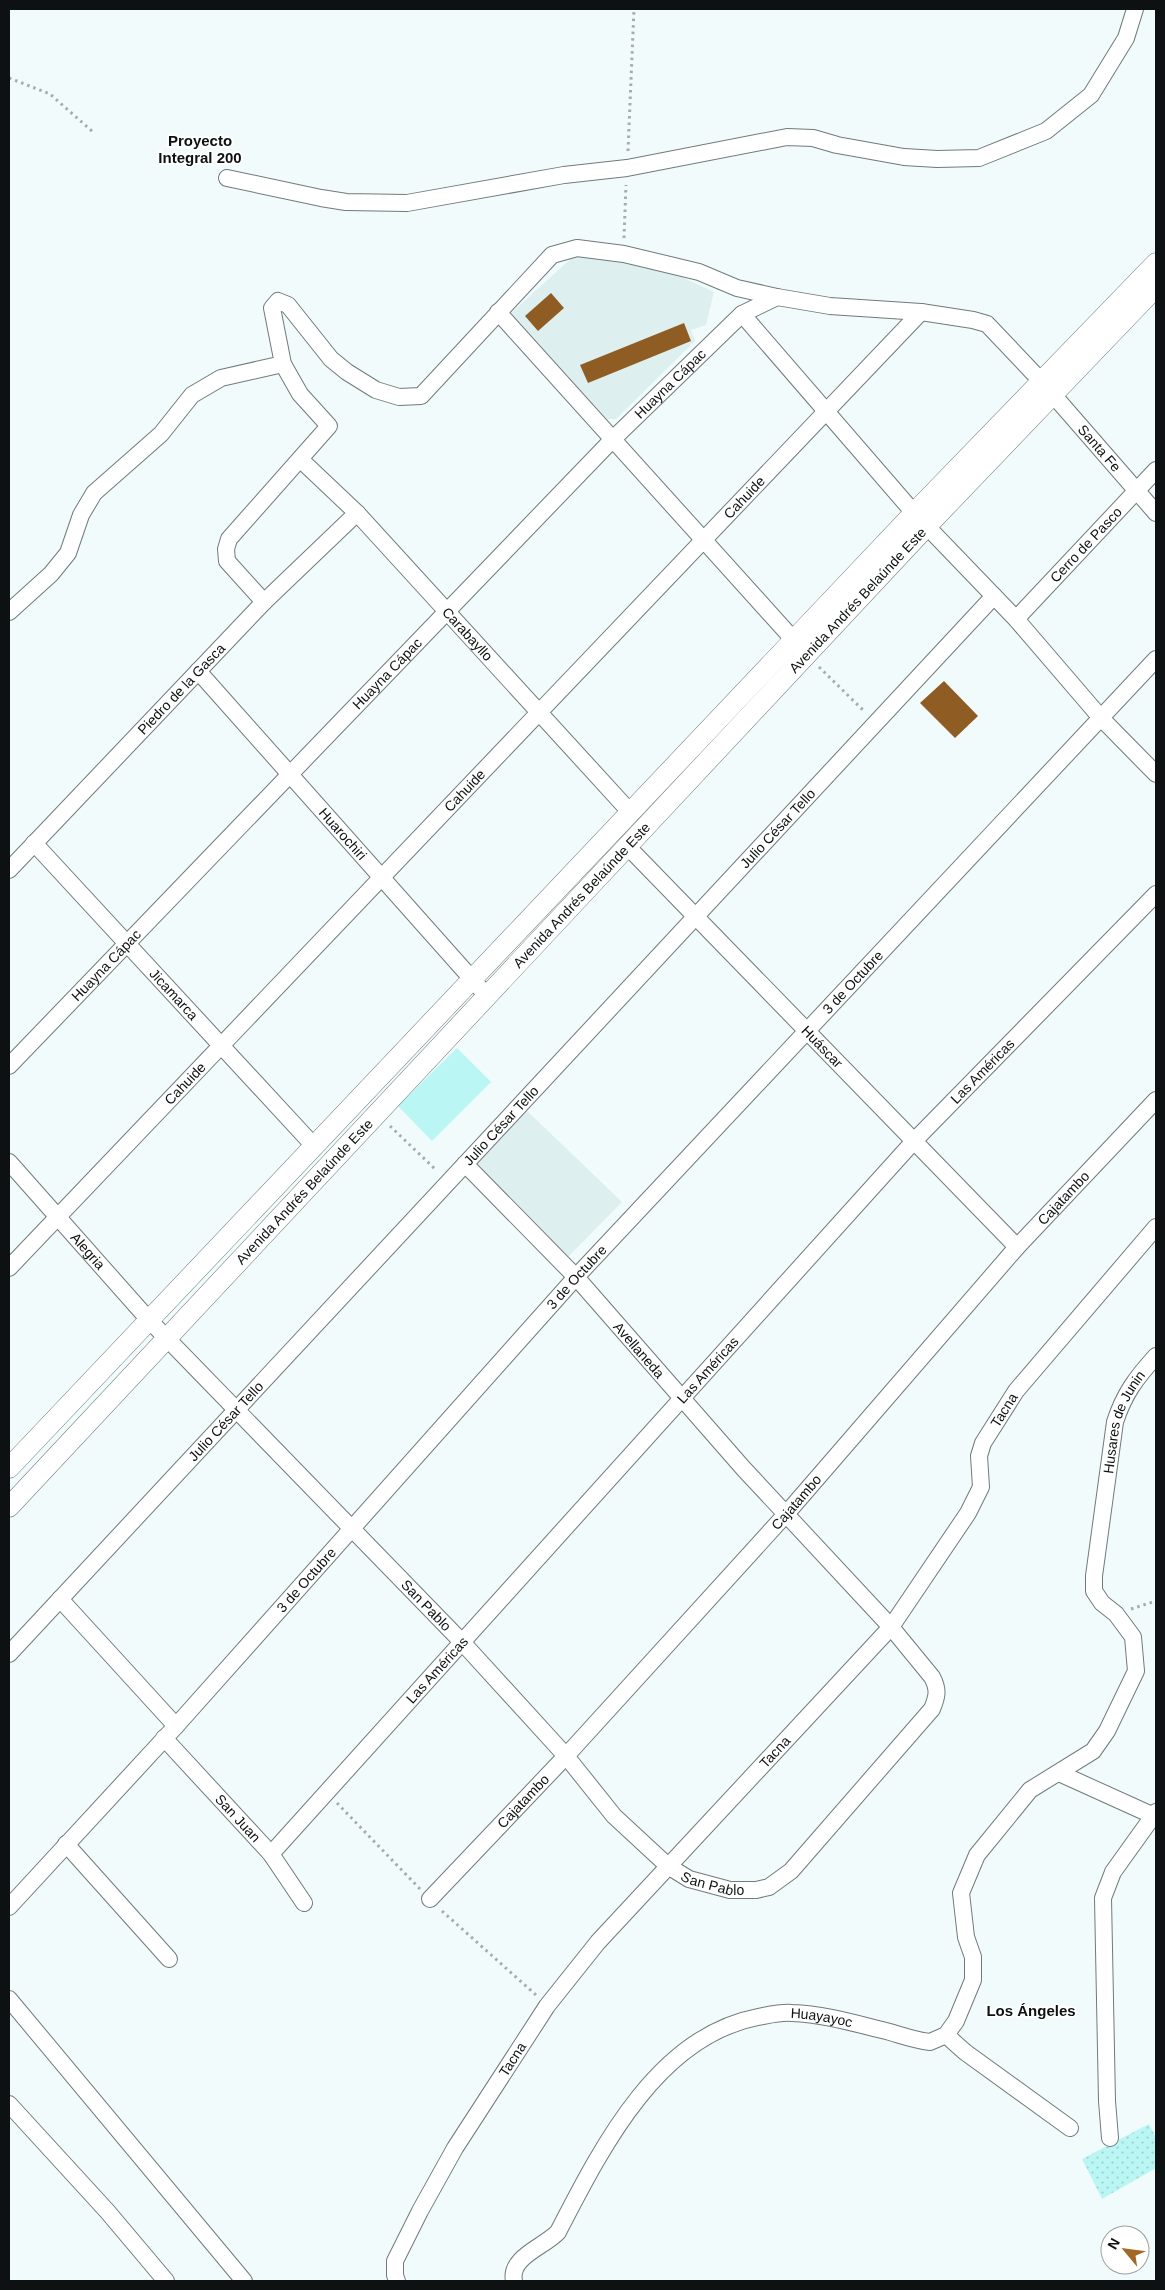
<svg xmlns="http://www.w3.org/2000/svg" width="1165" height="2290" font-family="Helvetica,sans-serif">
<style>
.built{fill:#ddf0ef}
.green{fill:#b9f6f4}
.park{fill:url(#park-dots)}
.building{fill:#8f5c23}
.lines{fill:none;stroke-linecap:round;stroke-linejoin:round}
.minor-casing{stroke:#717a7a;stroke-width:18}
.tertiary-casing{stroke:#717a7a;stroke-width:21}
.path{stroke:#a5acac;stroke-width:3;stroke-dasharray:2.5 4;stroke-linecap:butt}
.minor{stroke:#fff;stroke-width:16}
.tertiary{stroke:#fff;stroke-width:20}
.labels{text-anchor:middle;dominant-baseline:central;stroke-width:4;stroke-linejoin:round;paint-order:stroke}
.street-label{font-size:14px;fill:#0e1111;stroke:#fff}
.neighbourhood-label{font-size:15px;font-weight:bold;fill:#0e1111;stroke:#fff}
</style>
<defs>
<pattern id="park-dots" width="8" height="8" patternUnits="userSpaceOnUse" patternTransform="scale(1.25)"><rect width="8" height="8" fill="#b9f6f4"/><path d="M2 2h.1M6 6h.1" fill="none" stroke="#9ed2d0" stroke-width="1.8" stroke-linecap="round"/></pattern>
</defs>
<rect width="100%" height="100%" fill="#f1fbfb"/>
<path class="built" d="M577 253 669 271 714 292 706 325 691 330 695 341 616 419H607L510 314Z
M521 1105 622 1202 567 1258 470 1160Z"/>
<path class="green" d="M457 1048 491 1082 432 1141 398 1106Z"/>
<path class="park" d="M1149 2124 1156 2138V2168L1102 2199 1082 2159Z"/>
<path class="building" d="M551 293 564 308 538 331 525 316Z
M684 323 691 341 588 383 580 365Z
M944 681 978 716 955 738 920 703Z"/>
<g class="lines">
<g class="minor-casing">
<g id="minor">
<path d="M227 178 321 198 346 202 407 203 564 175 627 168 787 137 813 138 837 145 904 157 937 159 979 158 1046 131 1091 95 1126 38 1135 9"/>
<path d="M498 312 801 648"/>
<path d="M742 314 914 513 1016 619 1101 718 1156 774"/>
<path id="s1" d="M301 460 357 513 631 813"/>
<path id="s2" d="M264 602 227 561 226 549 229 539 329 426 300 394 283 364 272 308 278 301 288 305 331 359 347 372 376 390 399 397 421 396 552 255 577 248 624 254 699 272 737 288 777 297 830 306 921 312 973 320 987 324 1042 382 1156 513"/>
<path d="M9 612 51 574 68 553 81 515 94 493 161 434 192 395 221 378 283 364"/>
<path id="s3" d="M1016 619 1156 470"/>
<path id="s4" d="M198 671 487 996"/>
<path id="s5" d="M34 843 314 1146"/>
<path id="s6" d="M627 846 1017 1247"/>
<path id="s7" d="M9 870 264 602 357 513"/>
<path id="s8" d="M9 1066 613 439 742 314 777 297"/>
<path id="s9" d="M9 1162 149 1320 462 1642 566 1756 614 1816 668 1866 689 1879 730 1890H756L769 1887 791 1871 932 1709C937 1697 939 1690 932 1677L891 1627 743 1468 576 1277 465 1164"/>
<path id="s10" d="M9 1268 921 312"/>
<path d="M60 1599 176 1726"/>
<path id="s11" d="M9 1654 994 596"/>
<path id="s12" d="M164 1738 271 1854 304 1903"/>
<path d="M1059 1773 1154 1816"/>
<path d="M66 1844 169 1959"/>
<path id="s13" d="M271 1854 914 1141 1156 894"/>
<path id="s14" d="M430 1899 566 1756 787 1513 1017 1247 1156 1100"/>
<path id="s15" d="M9 1907 176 1726 576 1277 1156 659"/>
<path d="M9 1999 244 2281"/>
<path d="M946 2035 965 2052 1070 2128"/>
<path d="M9 2104 107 2211 166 2281"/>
<path d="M1110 2138 1107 2101 1103 1898 1113 1872 1156 1812"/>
<path id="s16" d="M397 2281 395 2275V2261L420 2211 455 2148 547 2006 598 1942 891 1627 968 1513 981 1487 979 1456 983 1443 1016 1391 1156 1227"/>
<path id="s17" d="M514 2281C509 2257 544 2247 558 2232 601 2149 657 2036 758 2017 769 2015 781 2012 792 2013 821 2014 850 2022 878 2029 896 2033 912 2040 930 2042L946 2035 956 2021 973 1980V1957L966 1937 961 1893 977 1855 1030 1790 1093 1751 1107 1731 1136 1671 1133 1637 1116 1614 1102 1603 1094 1591V1576L1115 1422C1124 1394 1136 1378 1156 1356"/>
</g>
</g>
<g class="tertiary-casing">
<g id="tertiary">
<path d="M9 1468 914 513 1156 263"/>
<path id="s18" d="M9 1507 927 526 1156 287"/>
</g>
</g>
<path class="path" d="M9 78 50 94 93 132
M628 151 634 9
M624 238 626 185
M819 667 865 712
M390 1126 436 1170
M1131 1609 1156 1601
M337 1803 420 1889
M442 1911 536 1995"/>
<use href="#minor" class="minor"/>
<use href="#tertiary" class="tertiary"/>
</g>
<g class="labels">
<g class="street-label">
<text stroke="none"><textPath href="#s8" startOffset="950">Huayna Cápac</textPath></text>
<text stroke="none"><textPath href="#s2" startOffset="1358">Santa Fe</textPath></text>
<text stroke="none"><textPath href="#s10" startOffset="1065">Cahuide</textPath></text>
<text stroke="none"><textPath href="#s3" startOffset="102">Cerro de Pasco</textPath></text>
<text stroke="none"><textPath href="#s18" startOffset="1242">Avenida Andrés Belaúnde Este</textPath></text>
<text stroke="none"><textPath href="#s1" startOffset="241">Carabayllo</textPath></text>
<text stroke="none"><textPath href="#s8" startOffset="545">Huayna Cápac</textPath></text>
<text stroke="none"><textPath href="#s7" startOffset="250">Piedro de la Gasca</textPath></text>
<text stroke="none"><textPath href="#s10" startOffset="660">Cahuide</textPath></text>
<text stroke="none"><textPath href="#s11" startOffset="1128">Julio César Tello</textPath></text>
<text stroke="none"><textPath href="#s4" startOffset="218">Huarochiri</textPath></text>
<text stroke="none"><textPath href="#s18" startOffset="838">Avenida Andrés Belaúnde Este</textPath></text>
<text stroke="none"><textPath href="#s8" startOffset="140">Huayna Cápac</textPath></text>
<text stroke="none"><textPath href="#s15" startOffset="1252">3 de Octubre</textPath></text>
<text stroke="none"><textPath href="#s5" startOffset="206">Jicamarca</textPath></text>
<text stroke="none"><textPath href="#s6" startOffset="280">Huáscar</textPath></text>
<text stroke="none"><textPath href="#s13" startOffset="1058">Las Américas</textPath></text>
<text stroke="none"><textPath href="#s10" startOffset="255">Cahuide</textPath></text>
<text stroke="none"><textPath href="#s11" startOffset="722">Julio César Tello</textPath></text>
<text stroke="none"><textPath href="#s18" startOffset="432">Avenida Andrés Belaúnde Este</textPath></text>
<text stroke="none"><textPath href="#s14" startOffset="945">Cajatambo</textPath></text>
<text stroke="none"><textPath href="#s9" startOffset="119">Alegria</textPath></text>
<text stroke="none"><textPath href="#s15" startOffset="848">3 de Octubre</textPath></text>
<text transform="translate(639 1350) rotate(49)">Avellaneda</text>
<text stroke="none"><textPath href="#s13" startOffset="652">Las Américas</textPath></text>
<text stroke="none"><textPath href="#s16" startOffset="1080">Tacna</textPath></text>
<text stroke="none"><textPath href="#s11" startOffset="318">Julio César Tello</textPath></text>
<text stroke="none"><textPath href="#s17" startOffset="1275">Husares de Junin</textPath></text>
<text stroke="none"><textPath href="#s14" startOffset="540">Cajatambo</textPath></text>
<text stroke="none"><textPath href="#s15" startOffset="442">3 de Octubre</textPath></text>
<text stroke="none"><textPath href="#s9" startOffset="609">San Pablo</textPath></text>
<text stroke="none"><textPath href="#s13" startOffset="248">Las Américas</textPath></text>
<text stroke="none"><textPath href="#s16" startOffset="659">Tacna</textPath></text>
<text stroke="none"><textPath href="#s14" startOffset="135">Cajatambo</textPath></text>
<text stroke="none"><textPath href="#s12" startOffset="109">San Juan</textPath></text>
<text stroke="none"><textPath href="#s9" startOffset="1014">San Pablo</textPath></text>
<text stroke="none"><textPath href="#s17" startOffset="438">Huayayoc</textPath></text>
<text stroke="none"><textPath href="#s16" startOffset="254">Tacna</textPath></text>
</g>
<g class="neighbourhood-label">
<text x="200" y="140">Proyecto<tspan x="200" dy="17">Integral 200</tspan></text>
<text x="1031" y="2010">Los Ángeles</text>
</g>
</g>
<rect width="1165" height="2290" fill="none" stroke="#0e1111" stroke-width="20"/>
<g transform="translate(1125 2250) rotate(299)"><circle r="24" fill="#ffffff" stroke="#9fa0a0"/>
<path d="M0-4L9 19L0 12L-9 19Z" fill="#a16826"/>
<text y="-8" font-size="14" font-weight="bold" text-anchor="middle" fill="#0e1111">N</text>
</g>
</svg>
